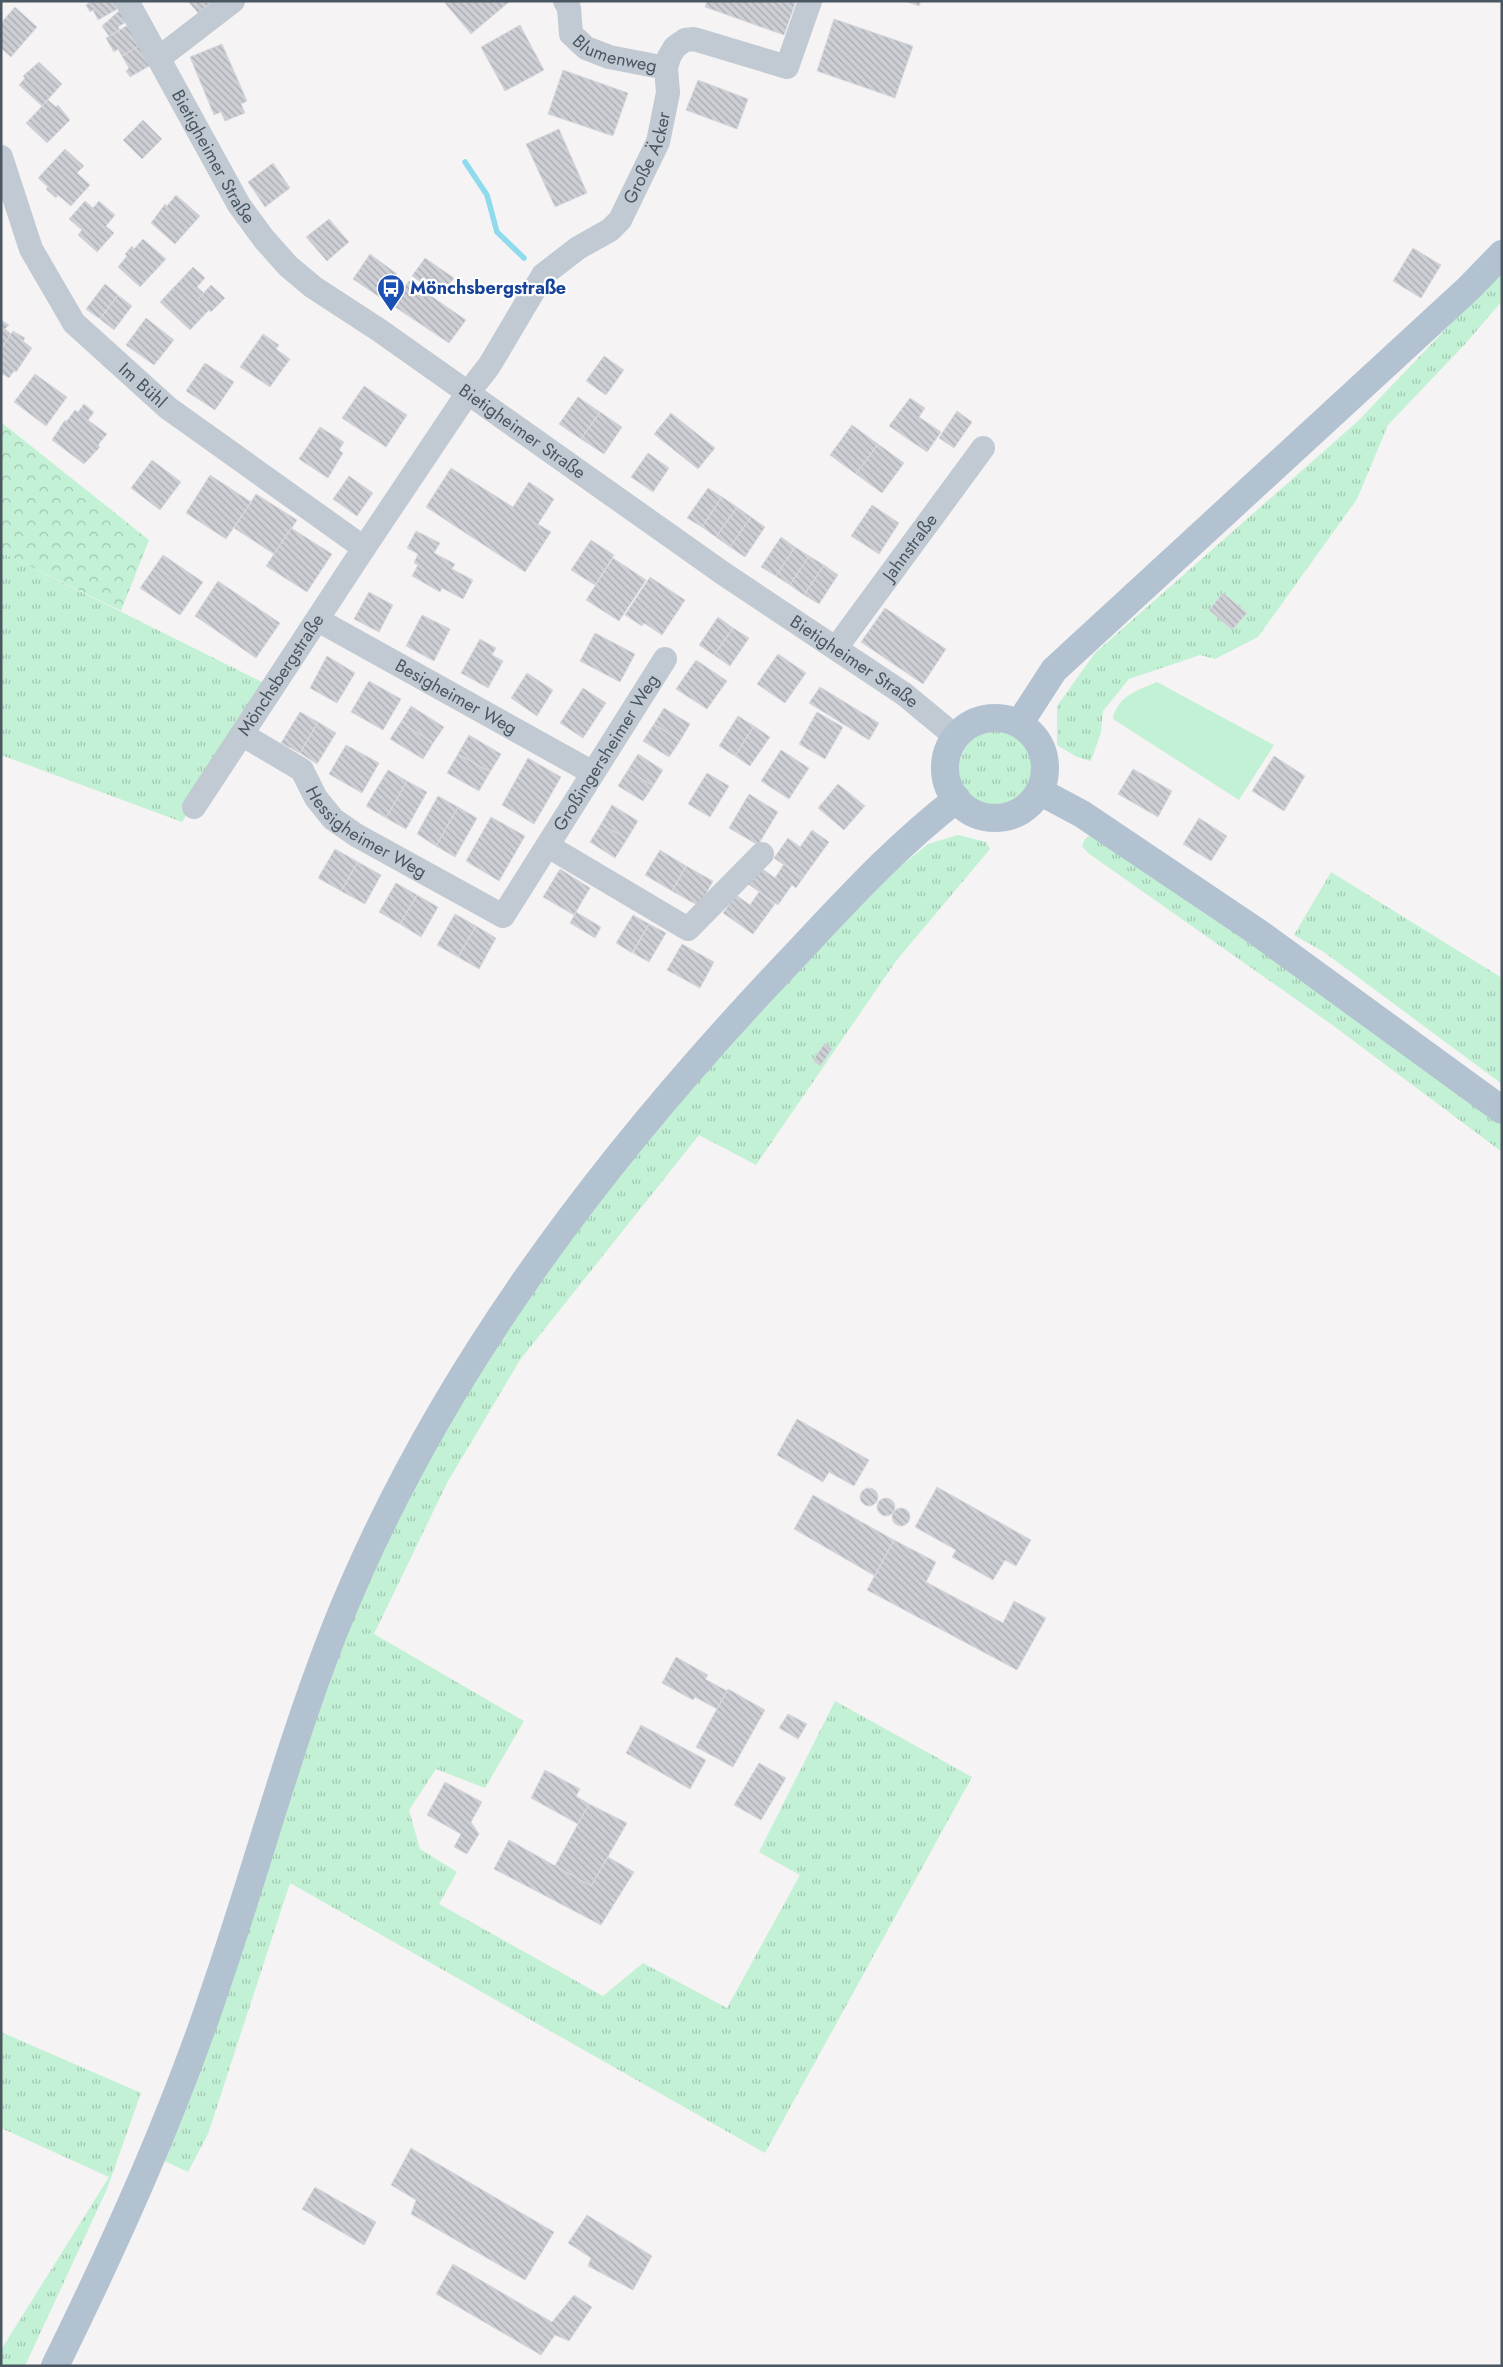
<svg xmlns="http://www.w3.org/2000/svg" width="1503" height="2367" font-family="Jost,sans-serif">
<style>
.grass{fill:url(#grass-tufts)}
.forest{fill:url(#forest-crowns)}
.garden{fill:#c3f1d5}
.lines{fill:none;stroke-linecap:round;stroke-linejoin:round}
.stream{stroke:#90daee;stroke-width:5.5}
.building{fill:url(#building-back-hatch);stroke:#d7d9de}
.minor{stroke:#c1cad2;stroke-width:24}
.major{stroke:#b3c2d1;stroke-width:28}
.labels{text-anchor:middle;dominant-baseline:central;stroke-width:4.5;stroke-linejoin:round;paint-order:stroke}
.street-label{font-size:18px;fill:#4a5661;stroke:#fff}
.transit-label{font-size:18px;font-weight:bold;fill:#164399;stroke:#fff;text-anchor:start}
</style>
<defs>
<pattern id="grass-tufts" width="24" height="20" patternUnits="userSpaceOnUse" patternTransform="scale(1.25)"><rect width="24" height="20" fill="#c3f1d5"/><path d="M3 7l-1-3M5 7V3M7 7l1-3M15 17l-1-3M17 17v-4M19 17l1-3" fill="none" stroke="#a0c6b0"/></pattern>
<pattern id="forest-crowns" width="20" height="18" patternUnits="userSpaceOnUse" patternTransform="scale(1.25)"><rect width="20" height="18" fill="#c3f1d5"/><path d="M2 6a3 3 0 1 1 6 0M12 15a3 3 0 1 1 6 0" fill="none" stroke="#a0c6b0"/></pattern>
<pattern id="building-back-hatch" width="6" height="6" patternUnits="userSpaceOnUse" patternTransform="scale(1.25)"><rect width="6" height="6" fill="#cdcfd5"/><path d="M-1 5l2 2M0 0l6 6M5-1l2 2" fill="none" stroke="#a8abb0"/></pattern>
</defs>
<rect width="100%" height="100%" fill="#f5f3f3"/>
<path class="grass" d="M1502 270V301L1466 343 1388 425 1357 499 1258 637 1215 659 1200 655 1129 679 1103 711 1101 732 1091 761 1077 757 1057 745V706L1095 653 1358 421Z
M1 552 268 685 182 822 1 755Z
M959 769a38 38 0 1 1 76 0a38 38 0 1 1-76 0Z
M1092 834 1110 843 1502 1122V1152L1331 1024 1088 853 1082 846 1085 839Z
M958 835 986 842 990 849 896 961 756 1165 699 1135 520 1360 447 1483 374 1634 524 1721 485 1788 436 1769 409 1810 420 1849 457 1872 439 1904 603 1996 643 1963 727 2008 800 1875 759 1852 835 1701 972 1777 765 2153 290 1883 208 2134 188 2172 162 2160 350 1620 429 1455 483 1368 552 1264 620 1173 742 1030 892 873 928 844Z
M1331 872 1502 978V1084L1324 952 1294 935Z
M1 2032 141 2093 107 2189 25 2366H1V2350L109 2177 1 2128Z"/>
<path class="forest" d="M1 422 149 540 121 611 1 552Z"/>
<path class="garden" d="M1157 682 1274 745 1239 800 1113 719C1117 696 1138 690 1157 682Z"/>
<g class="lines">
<path class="stream" d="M465 162 487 195 497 232 524 258"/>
</g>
<path class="building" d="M88 1H115L119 8 98 20 93 10 90 12 86 5 89 3Z
M188 1H213L198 13Z
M448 1H508L509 2 471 34 445 3Z
M707 1H796L784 35 705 7Z
M905 1H921L919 6Z
M15 7 37 27 11 57 1 48V23Z
M120 10 126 22 118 27 120 30 109 36 102 26Z
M834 19 913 46 895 98 817 71Z
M128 25 140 45 122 56 118 49 114 52 106 38Z
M520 25 544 70 505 91 481 47Z
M222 44 247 101 241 104 245 113 225 121 221 112 214 115 190 57Z
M140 45 151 65 130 77 126 71 129 68 122 56Z
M39 62 62 84 42 106 19 85 25 78 23 76Z
M563 70 628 93 613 136 548 114Z
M698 80 748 99 737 129 686 110Z
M48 100 56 107 58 105 70 120 47 143 26 123Z
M143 120 162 139 142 159 123 140Z
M559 129 587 193 555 207 526 144Z
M65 149 84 166 77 173 90 185 71 206 58 195 56 198 46 189 48 187 38 178Z
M273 163 290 188 265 207 248 182Z
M176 195 200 216 175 244 151 223 165 204 167 206Z
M85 201 93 208 99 201 115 215 106 226 114 233 97 252 78 235 82 230 69 219Z
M329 219 349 242 327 261 306 237Z
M143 239 166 259 140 287 118 267 127 256 125 254 132 246 134 249Z
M1413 248 1441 265 1421 298 1393 281Z
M370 254 397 274 381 298 353 279Z
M425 258 454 278 441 296 412 276Z
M193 267 205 278 197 287 204 293 198 299 209 310 190 330 160 302Z
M409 281 466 320 449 343 392 305Z
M105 284 118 295 100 319 86 309Z
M211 285 225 298 211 312 198 299Z
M118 295 132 306 114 330 100 319Z
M146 318 174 340 154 365 126 345Z
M1 320 9 325 5 329 11 334 1 349Z
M13 331 25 338 23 341 32 348 16 372 14 371 9 378 1 373V349Z
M263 334 279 345 276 349 290 359 270 387 240 367Z
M604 356 624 370 606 395 586 381Z
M205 363 234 382 215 410 186 391Z
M35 374 67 397 46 426 14 402Z
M364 386 407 415 386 447 342 418Z
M578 397 600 412 581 439 559 424Z
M910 398 925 408 919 417 941 432 927 452 889 426Z
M84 404 94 412 88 420 107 434 98 445 100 447 84 464 52 440 65 420 66 422 75 410 78 412Z
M957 411 972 422 954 448 939 438Z
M600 412 622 427 604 454 581 439Z
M671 413 715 448 698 469 654 434Z
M852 425 878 444 856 474 830 455Z
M320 427 344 442 339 450 343 453 328 478 299 459Z
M878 444 904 463 882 493 856 474Z
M648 453 669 468 653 492 631 477Z
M152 460 181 482 160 510 131 488Z
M451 468 513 507 529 482 554 499 538 524 551 532 525 572 426 507Z
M210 475 251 502 226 539 186 513Z
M349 476 373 493 357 516 333 499Z
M708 488 722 497 702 527 687 518Z
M256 494 297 520 274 554 234 528Z
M722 497 737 507 716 537 702 527Z
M872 505 899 523 879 554 851 536Z
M737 507 751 517 730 547 716 537Z
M751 517 765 527 745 557 730 547Z
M291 528 332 554 307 592 266 566Z
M416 531 440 543 434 553 455 564 452 569 473 580 463 599 442 588 440 592 412 576 418 565 414 563 418 554 407 548Z
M781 537 795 547 776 576 761 567Z
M591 540 614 555 595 585 571 570Z
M795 547 809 556 790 585 776 576Z
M163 555 203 582 180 615 140 588Z
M809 556 824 565 804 595 790 585Z
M613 558 646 580 619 621 586 600Z
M824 565 838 575 819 604 804 595Z
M650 577 685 600 662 635 644 623 642 626 625 615Z
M218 581 280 623 256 658 195 616Z
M369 592 393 605 379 632 354 619Z
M1223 593 1247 613 1232 630 1209 610Z
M885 608 946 649 923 684 861 642Z
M422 615 450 629 434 661 406 646Z
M718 617 733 628 714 655 699 645Z
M733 628 749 638 730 666 714 655Z
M595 633 635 654 620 682 580 661Z
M480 639 496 648 492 655 503 661 488 688 461 673Z
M778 654 806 673 785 703 757 684Z
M327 656 355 673 337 703 310 688Z
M696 660 727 681 707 709 676 689Z
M527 673 553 690 537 716 511 698Z
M369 681 401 699 383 730 351 712Z
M820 687 879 723 869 740 809 703Z
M583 688 606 703 583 738 560 723Z
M411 706 444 727 433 743 401 722Z
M664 708 690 724 680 741 654 724Z
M300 712 318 722 300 753 281 743Z
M817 712 843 727 825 759 799 744Z
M738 716 754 726 735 756 719 746Z
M318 722 336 733 317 764 300 753Z
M401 722 433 743 423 759 390 739Z
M654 724 680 741 669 757 643 741Z
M754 726 770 737 750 766 735 756Z
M469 735 501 754 490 772 458 754Z
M346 745 379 763 362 793 329 774Z
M781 750 809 768 789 799 761 781Z
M458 754 490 772 479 791 447 773Z
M638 754 663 770 653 786 628 770Z
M1274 756 1305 776 1284 811 1252 791Z
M528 758 561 777 534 824 502 805Z
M1133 769 1172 791 1158 817 1118 794Z
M388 770 407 781 386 818 366 806Z
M628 770 653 786 643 801 618 786Z
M707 773 729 786 710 817 688 804Z
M407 781 427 792 406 829 386 818Z
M838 784 865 806 844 830 818 808Z
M749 794 778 812 758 845 729 828Z
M438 796 458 807 436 846 417 834Z
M612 805 638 821 627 839 601 824Z
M458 807 477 818 455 857 436 846Z
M491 817 525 836 499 881 466 861Z
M1199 818 1227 836 1211 861 1183 844Z
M601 824 627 839 615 858 590 842Z
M812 830 829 842 803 878 774 858 788 838 800 847Z
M335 849 358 862 341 891 318 878Z
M660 850 686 866 672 891 645 875Z
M358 862 381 875 365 904 341 891Z
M784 864 803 878 796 888 792 885 778 905 748 884 760 867 775 878Z
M686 866 713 881 699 906 672 891Z
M560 869 590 888 574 915 543 897Z
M396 883 417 895 400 924 379 912Z
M759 892 775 904 753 934 723 913 736 895 750 905Z
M417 895 438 907 421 937 400 924Z
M576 912 601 927 595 938 570 923Z
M455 914 476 926 458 957 437 945Z
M633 915 649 924 632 953 616 943Z
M649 924 666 933 649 962 633 953Z
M476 926 496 938 479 969 458 957Z
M682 944 714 962 700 988 667 970Z
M825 1043 832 1049 820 1066 813 1060Z
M797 1419 869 1460 854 1486 829 1472 823 1482 777 1455Z
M937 1487 1031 1540 1016 1566 1005 1560 993 1580 952 1557 956 1550 915 1527Z
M860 1497a9 9 0 1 1 18 0a9 9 0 1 1-18 0Z
M813 1495 894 1540 875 1576 794 1529Z
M877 1507a9 9 0 1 1 18 0a9 9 0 1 1-18 0Z
M892 1517a9 9 0 1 1 18 0a9 9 0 1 1-18 0Z
M894 1540 936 1562 926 1582 1003 1623 1014 1601 1046 1618 1017 1670 867 1590Z
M676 1657 708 1675 705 1679 727 1691 717 1709 695 1697 693 1700 662 1683Z
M728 1689 765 1710 733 1767 696 1747Z
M788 1714 807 1724 798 1739 779 1728Z
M641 1725 706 1760 690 1789 626 1753Z
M759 1763 786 1778 761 1820 734 1805Z
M545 1770 580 1789 576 1796 589 1804 578 1824 531 1798Z
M445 1782 482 1802 471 1822 479 1834 467 1854 454 1847 461 1834 427 1815Z
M589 1804 627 1823 591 1886 555 1866Z
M509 1840 591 1886 608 1857 634 1872 601 1925 494 1869Z
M411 2148 554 2232 525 2280 411 2214 416 2200 391 2185Z
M315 2187 376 2222 364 2245 302 2209Z
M587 2215 652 2256 633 2290 588 2266 591 2258 568 2243Z
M453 2264 552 2322 574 2295 592 2307 569 2341 555 2335 541 2355 436 2294Z"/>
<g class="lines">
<g class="minor">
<path id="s1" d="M127 1 239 205 264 239 288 266 313 287 379 330 724 574 904 694 956 737"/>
<path id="s2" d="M565 1 569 8 571 34 586 48 609 57 666 68"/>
<path d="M159 58 233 1"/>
<path id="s3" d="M1 157 31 249 74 323 168 408 364 548"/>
<path id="s4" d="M318 620 593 773"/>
<path id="s5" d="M836 648 983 448"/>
<path id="s6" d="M243 735 302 770 316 798 333 819 356 835 503 916 665 659"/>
<path id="s7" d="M194 807 364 548 467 394 489 366 543 275 578 248 610 230 620 220 658 142 668 93 666 68 669 57 675 47 685 40 694 39 787 67 810 1"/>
<path d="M548 846 688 929 762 854"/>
</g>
<path class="major" d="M945 768a50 50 0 1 1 100 0a50 50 0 1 1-100 0Z
M1019 724 1054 670 1469 288 1502 254
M1039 791 1082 814 1256 931 1502 1110
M55 2366C116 2242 173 2116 217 1984 257 1868 288 1749 333 1634 432 1382 600 1161 785 966 840 908 893 848 957 799"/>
</g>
<defs>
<g id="bus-pin" transform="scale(1.4375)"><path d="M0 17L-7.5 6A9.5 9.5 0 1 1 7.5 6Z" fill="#1a4fb4" stroke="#fff"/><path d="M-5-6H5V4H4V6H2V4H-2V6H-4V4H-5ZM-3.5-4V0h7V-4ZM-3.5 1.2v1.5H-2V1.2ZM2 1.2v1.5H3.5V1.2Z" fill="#fff"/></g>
</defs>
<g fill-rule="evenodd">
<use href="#bus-pin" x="391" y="288"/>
</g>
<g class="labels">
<g class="street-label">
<text stroke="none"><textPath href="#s2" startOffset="84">Blumenweg</textPath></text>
<text stroke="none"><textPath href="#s1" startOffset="178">Bietigheimer Straße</textPath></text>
<text stroke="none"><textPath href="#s7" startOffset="800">Große Äcker</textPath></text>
<text stroke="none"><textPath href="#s3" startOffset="275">Im Bühl</textPath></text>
<text stroke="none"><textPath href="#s1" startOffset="598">Bietigheimer Straße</textPath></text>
<text stroke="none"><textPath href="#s5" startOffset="125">Jahnstraße</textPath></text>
<text stroke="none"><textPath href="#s1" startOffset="1002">Bietigheimer Straße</textPath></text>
<text stroke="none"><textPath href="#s7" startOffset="158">Mönchsbergstraße</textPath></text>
<text stroke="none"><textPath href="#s4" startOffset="158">Besigheimer Weg</textPath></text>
<text stroke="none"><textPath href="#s6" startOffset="516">Großingersheimer Weg</textPath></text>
<text stroke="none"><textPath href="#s6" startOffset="161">Hessigheimer Weg</textPath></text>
</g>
<g class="transit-label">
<text x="410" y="288">Mönchsbergstraße</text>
</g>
</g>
<rect width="1503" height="2367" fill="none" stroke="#4a5661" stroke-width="5"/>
</svg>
